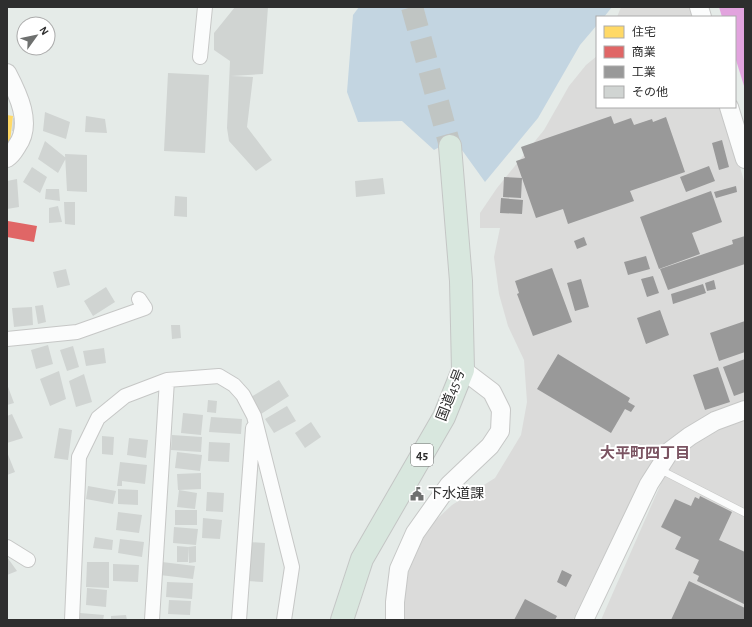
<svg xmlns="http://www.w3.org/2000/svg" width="752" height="627" font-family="'Alegreya Sans','Noto Sans JP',sans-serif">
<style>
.industrial{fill:#dbdbda}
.green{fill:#c3d5e1}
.water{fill:#e2a3de}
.homes{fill:#ffd966}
.shops{fill:#e06666}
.industry{fill:#999}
.building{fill:#d0d4d2}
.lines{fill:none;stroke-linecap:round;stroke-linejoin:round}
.trunk-tunnel{stroke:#c0c5c3;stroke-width:22;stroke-dasharray:22 11;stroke-linecap:butt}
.service-casing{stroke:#c6c7c6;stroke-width:8}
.minor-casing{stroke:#c6c7c6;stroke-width:16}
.tertiary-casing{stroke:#c6c7c6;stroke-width:20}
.trunk-casing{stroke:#c4c6c5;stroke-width:24}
.service{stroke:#fbfcfc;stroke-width:7}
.minor{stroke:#fbfcfc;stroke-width:14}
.tertiary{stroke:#fbfcfc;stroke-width:18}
.trunk{stroke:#d8e7de;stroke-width:22}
.labels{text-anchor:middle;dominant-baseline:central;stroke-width:4;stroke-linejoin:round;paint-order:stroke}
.shield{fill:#fff;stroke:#6d6d6d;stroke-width:1}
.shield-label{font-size:13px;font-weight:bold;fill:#2e2e2e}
.street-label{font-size:14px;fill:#2e2e2e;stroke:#fff}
.poi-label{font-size:14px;fill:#2e2e2e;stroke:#fff;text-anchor:start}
.neighbourhood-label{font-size:15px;font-weight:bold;fill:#7a5361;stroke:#fff}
</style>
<rect width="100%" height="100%" fill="#e5ebe8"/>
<path class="industrial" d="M621 7H693L696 17H617Z
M597 56V107H722L745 184V401L707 415 678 433 642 477 573 620H400L403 594 411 563 425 530 452 505 495 478 521 435 527 402 524 360 508 326 499 294 494 257 500 228H480V213L497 188 544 130 569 86 586 65Z
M745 420V620H601L663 479 678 456 700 437 726 425Z"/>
<path class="green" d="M359 7H612L604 17H597V25L580 45 538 118 485 182 454 139 434 150 402 121 358 122 347 92 353 15Z"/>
<path class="water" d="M719 7H745V89L735 57V17H722Z"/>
<path class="homes" d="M7 115 13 116 10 142H7Z"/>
<path class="shops" d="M8 221 37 226 34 242 7 237Z"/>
<path class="industry" d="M611 116 614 124 631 118 634 125 652 119 653 122 666 117 685 172 630 191 634 201 568 224 563 209 536 218 516 161 525 158 521 147Z
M722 140 729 167 719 170 712 143Z
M709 166 715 181 686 192 680 177Z
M504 177 522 178 521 198 503 197Z
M736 186 737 192 716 198 714 192Z
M711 191 722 222 692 233 700 254 659 269 640 217Z
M501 198 523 200 522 214 500 213Z
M745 236V264L668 290 660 269 733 244 732 240Z
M584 237 587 245 577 249 574 241Z
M646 256 650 269 628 275 624 262Z
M552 268 572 322 533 336 517 294 519 293 515 281Z
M653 276 659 293 647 297 641 279Z
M581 279 589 307 575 311 567 283Z
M714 280 716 289 707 291 705 283Z
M703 284 706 293 673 304 671 294Z
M660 310 669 335 646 344 637 318Z
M745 321V352L719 361 710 333Z
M558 354 630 398 628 402 635 406 631 412 625 409 611 433 537 389Z
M745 359V392L734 396 723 367Z
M718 367 730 402 705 410 693 375Z
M700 496 732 512 719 540 745 552 744 604 697 581 699 576 693 573 699 560 675 549 681 537 661 527 675 499 691 506 695 497 699 499Z
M562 570 572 575 566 587 557 582Z
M689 581 745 608V620H671Z
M525 599 557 616 555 620H514Z"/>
<path class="building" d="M235 7H268L263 74 231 76 253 77 247 127 272 160 256 171 229 141 227 128 230 61 214 50V33Z
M168 73 209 75 205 153 164 151Z
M45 112 70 122 66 139 43 131Z
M86 116 105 119 107 133 85 132Z
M13 118 16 119V132L12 131Z
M45 141 66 158 58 173 38 159Z
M65 154 87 155V192L67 191Z
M32 167 47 177 40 193 23 182Z
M383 178 385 194 356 197 355 181Z
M17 179 19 207 7 209V181Z
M46 189H59L60 201 45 199Z
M175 196 187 197V217L174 216Z
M64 202H75V225L65 224Z
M58 206 62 222 49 223V208Z
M66 269 70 285 57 288 53 272Z
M106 287 115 302 93 316 84 301Z
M43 305 46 322 38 324 35 306Z
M32 307 33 325 14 327 12 308Z
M171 325H180L181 338 172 339Z
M48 345 53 364 36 369 31 350Z
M73 346 79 367 67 371 60 350Z
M104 348 106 363 86 366 83 351Z
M59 371 66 399 50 406 40 379Z
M84 374 92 402 76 407 69 381Z
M279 380 289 396 261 414 251 397Z
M7 384 14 403 7 405Z
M208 400 217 401 216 413 207 412Z
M287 406 296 421 274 433 265 419Z
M183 413 203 415 201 435 181 433Z
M12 414 23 438 7 443V416Z
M211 417 242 419 241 434 209 432Z
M311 422 321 437 305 448 295 433Z
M59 428 72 430 68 460 54 458Z
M172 435 202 437 201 452 171 450Z
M102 436 114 437 113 455 102 454Z
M129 438 148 440 146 458 127 455Z
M209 442 230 443 229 462 208 461Z
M7 452 15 472 7 475Z
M177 452 202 455 200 471 175 468Z
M120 462 147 465 145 484 122 481V486H117Z
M201 473V489L178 490 177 474Z
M88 486 116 491 113 504 86 499Z
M118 489 138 490V505L118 504Z
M179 490 197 493 195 509 177 507Z
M207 492 224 493 223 512 206 511Z
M175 510H197V525H175Z
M118 512 142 515 139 533 116 530Z
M203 518 222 520 220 539 202 538Z
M174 527 198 529 196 545 173 543Z
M95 537 113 540 112 550 93 548Z
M120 539 144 542 142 557 118 553Z
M249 542 265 543 263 582 247 581Z
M177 546 188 547V562H177Z
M196 546V562L189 563 188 547Z
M7 557 17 571 7 575Z
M87 562H109V588L86 587Z
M162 562 195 566 193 579 160 575Z
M113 564 139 565 138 582 113 581Z
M167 582 193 583 192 599 166 597Z
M87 588 107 590 106 607 86 605Z
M169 600 191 601 190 615 168 614Z
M80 613 104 615 103 620H80Z
M126 615 127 620H111V616Z"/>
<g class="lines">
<path class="trunk-tunnel" d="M412 7 450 146"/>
<g class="service-casing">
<path id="service" d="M659 469 745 513"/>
</g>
<g class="minor-casing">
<path id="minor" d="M200 57 205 7
M7 339 77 332 145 308 139 299
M7 547 28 560
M72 620 79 457 98 418 125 396 167 380 219 376 234 385 243 395 254 416 292 567 284 620
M152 620 167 380
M239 620 253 428"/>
</g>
<g class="tertiary-casing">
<path id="tertiary" d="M699 7 702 17
M7 73C18 94 33 124 17 146 14 151 12 155 7 158
M729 107 745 159
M395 620V602L399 569 415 533 449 485 490 446 500 431 501 410 492 392 463 370
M584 620 649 484 670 451 690 436 715 421 745 410"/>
</g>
<g class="trunk-casing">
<path id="trunk" d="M342 620 362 559 444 417 463 370 461 281 450 146"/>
</g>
<use href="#service" class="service"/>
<use href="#minor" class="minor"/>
<use href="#tertiary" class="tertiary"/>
<use href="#trunk" class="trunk"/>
</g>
<defs>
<g id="civic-bare" transform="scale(1.08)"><path d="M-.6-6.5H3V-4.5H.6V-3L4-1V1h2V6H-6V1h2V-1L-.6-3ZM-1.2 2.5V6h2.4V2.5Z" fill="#6e706f" stroke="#fff" stroke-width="2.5" paint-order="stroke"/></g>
</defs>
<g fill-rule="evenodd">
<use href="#civic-bare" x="417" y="494"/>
</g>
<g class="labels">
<rect class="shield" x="411" y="444" width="22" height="22" rx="3"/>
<g class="shield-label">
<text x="422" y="455">45</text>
</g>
<g class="street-label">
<text transform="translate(451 395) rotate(-69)">国道45号</text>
</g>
<g class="poi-label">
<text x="428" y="494">下水道課</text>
</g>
<g class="neighbourhood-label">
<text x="645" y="453">大平町四丁目</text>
</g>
</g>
<rect width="752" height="627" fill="none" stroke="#2e2e2e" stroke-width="16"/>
<rect x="596" y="16" width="140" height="92" fill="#ffffff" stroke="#ababab"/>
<rect x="604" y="26" width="20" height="12" fill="#ffd966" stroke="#ababab"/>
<text x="632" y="36" font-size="12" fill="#2e2e2e">住宅</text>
<rect x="604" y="46" width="20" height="12" fill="#e06666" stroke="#ababab"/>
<text x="632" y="56" font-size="12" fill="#2e2e2e">商業</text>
<rect x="604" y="66" width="20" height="12" fill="#999999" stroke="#ababab"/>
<text x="632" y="76" font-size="12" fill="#2e2e2e">工業</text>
<rect x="604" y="86" width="20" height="12" fill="#d0d4d2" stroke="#ababab"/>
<text x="632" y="96" font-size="12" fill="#2e2e2e">その他</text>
<g transform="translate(36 36) rotate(57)"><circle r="19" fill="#ffffff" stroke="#ababab"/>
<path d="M0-3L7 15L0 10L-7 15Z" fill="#6e706f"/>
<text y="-6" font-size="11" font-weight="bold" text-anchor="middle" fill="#2e2e2e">N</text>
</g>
</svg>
